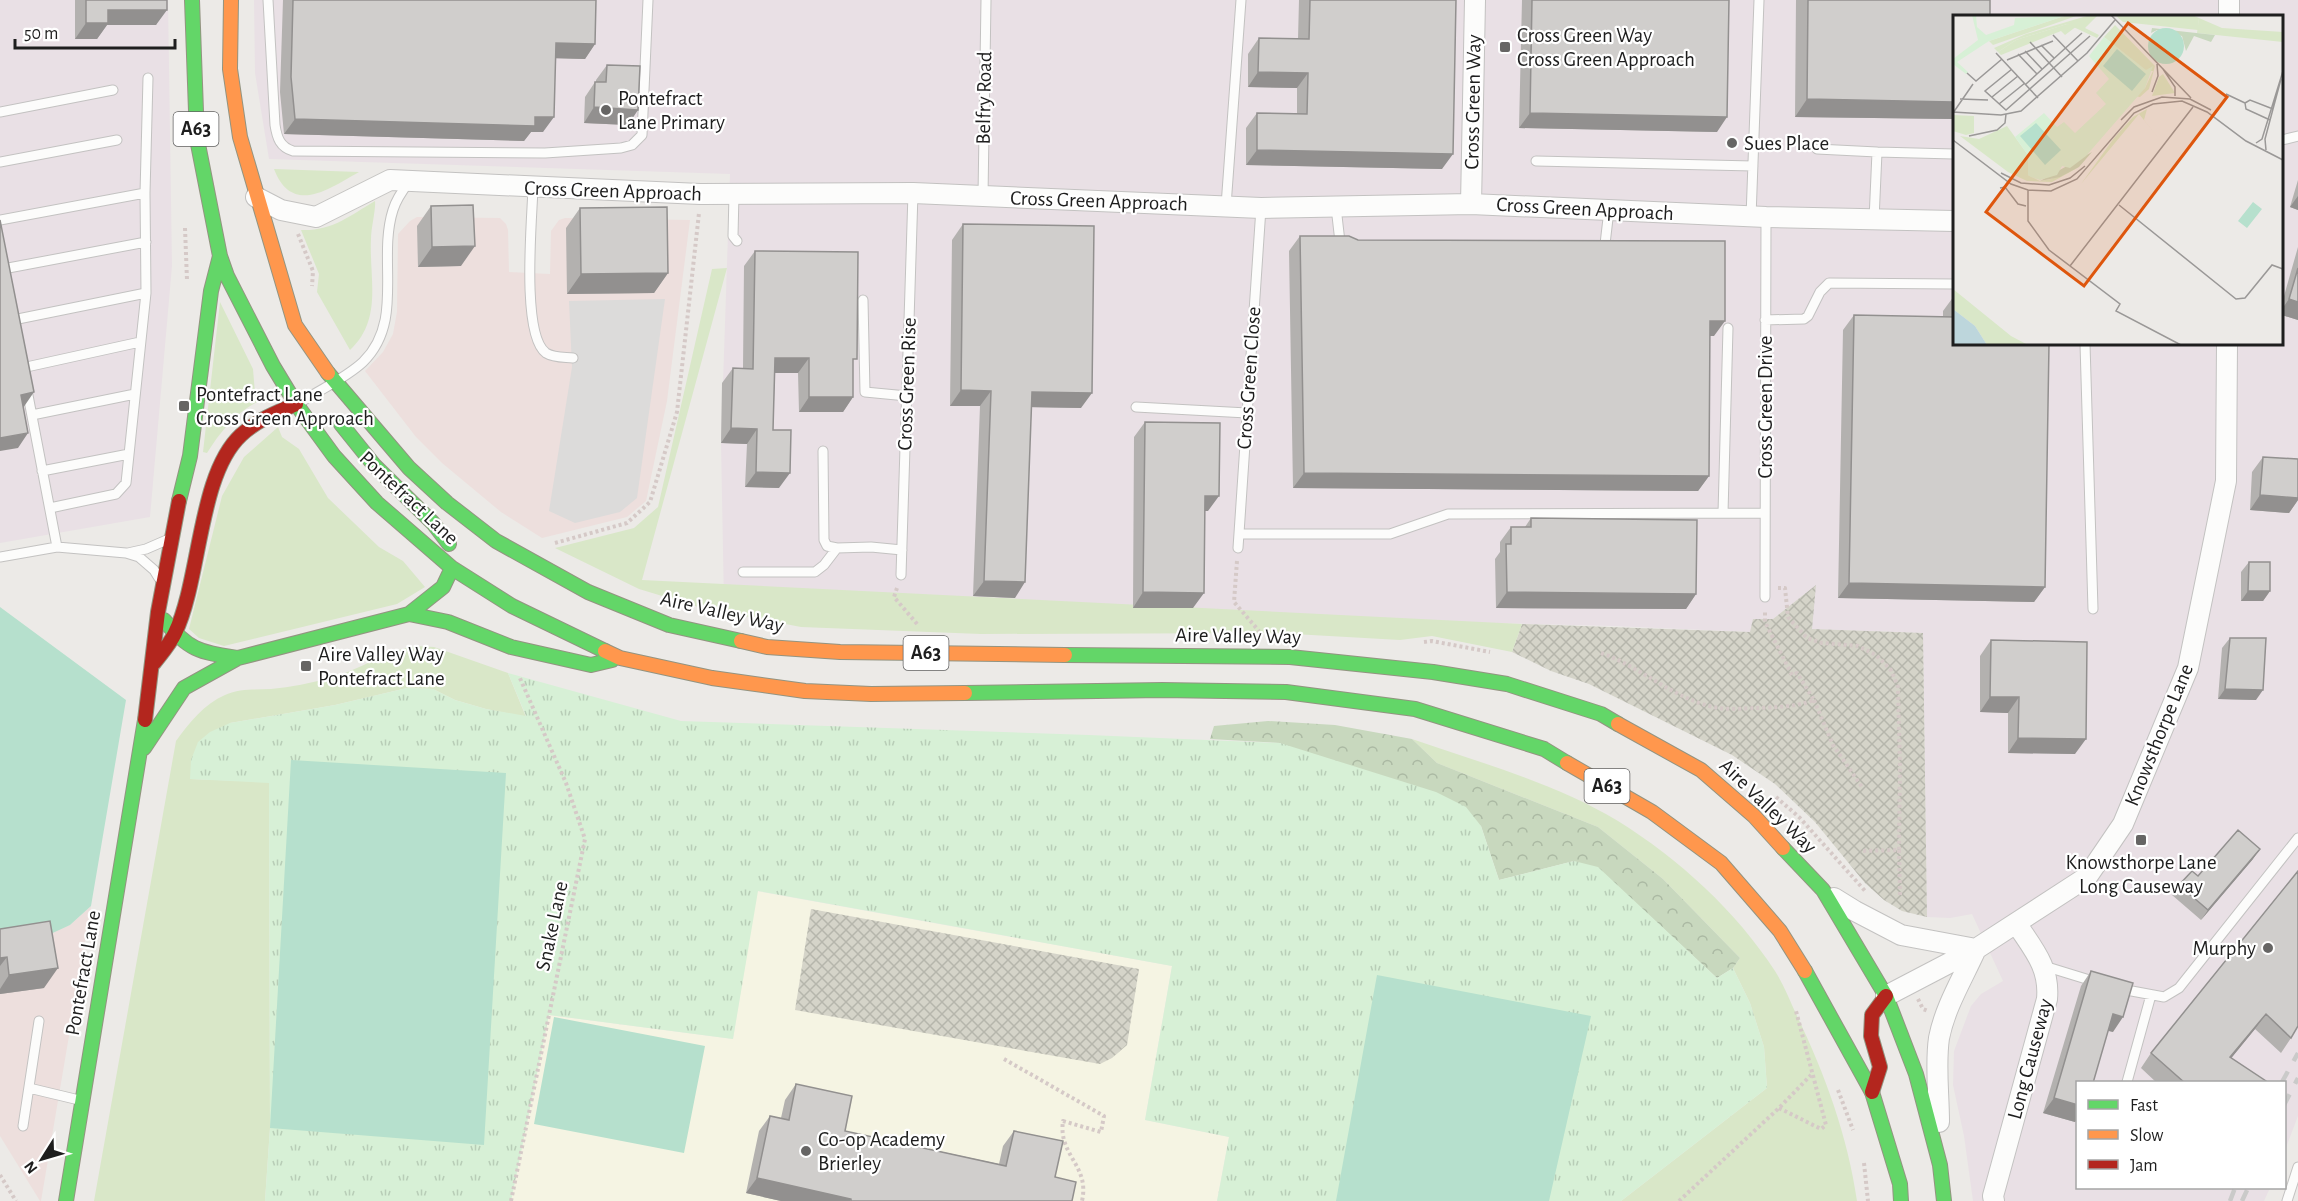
<svg xmlns="http://www.w3.org/2000/svg" width="2298" height="1201" font-family="'Alegreya Sans',sans-serif">
<style>
.commercial{fill:#eddfdd}
.industrial{fill:#e9e0e5;fill-rule:evenodd}
.education{fill:#f5f4e3}
.construction{fill:url(#construction-cross-hatch)}
.grass{fill:#d9e7c8}
.forest{fill:url(#forest-crowns)}
.park{fill:url(#park-tufts)}
.pitch{fill:#b6e0cd}
.parking{fill:#dcdbda}
.lines{fill:none;stroke-linecap:round;stroke-linejoin:round}
.lane-casing{stroke:#c3c2c1;stroke-width:11}
.street-casing{stroke:#c3c2c1;stroke-width:22}
.fast-casing{stroke:#939481;stroke-width:16}
.slow-casing{stroke:#939481;stroke-width:16}
.jam-casing{stroke:#939481;stroke-width:16}
.path{stroke:#d5c9c7;stroke-width:4;stroke-dasharray:3 3;stroke-linecap:butt}
.lane{stroke:#fcfcfb;stroke-width:9}
.street{stroke:#fcfcfb;stroke-width:20}
.fast{stroke:#63d668;stroke-width:14}
.slow{stroke:#ff974d;stroke-width:14}
.jam{stroke:#b3261e;stroke-width:14}
.rail{stroke:#cacac9;stroke-width:4.5;stroke-dasharray:12 12;stroke-linecap:butt}
.wall{fill:#b3b1af}
.shaded-wall{fill:#92908f}
.building{fill:#d0cecc;stroke:#92908f;stroke-width:1.5}
.poi-dot{fill:#666564;stroke:#fff;stroke-width:2}
.labels{text-anchor:middle;dominant-baseline:central;stroke-width:4.5;stroke-linejoin:round;paint-order:stroke}
.shield{fill:#fff;stroke:#626262;stroke-width:1.5}
.shield-label{font-size:20px;font-weight:bold;fill:#1e1e1e}
.poi-label{font-size:21px;fill:#1e1e1e;stroke:#fff;text-anchor:start}
.street-label{font-size:21px;fill:#1e1e1e;stroke:#fff}
.inset-road{fill:none;stroke:#9a9897;stroke-width:1.5}
.view{fill:#de560d;fill-opacity:0.15;stroke:#de560d;stroke-width:3}
.inset-edge{fill:none;stroke:#1e1e1e;stroke-width:3}
</style>
<defs>
<pattern id="construction-cross-hatch" width="8" height="8" patternUnits="userSpaceOnUse" patternTransform="scale(1.5)"><rect width="8" height="8" fill="#d5d4c9"/><path d="M0 0l8 8M0 8l8-8" fill="none" stroke="#b6b6ac"/></pattern>
<pattern id="forest-crowns" width="20" height="18" patternUnits="userSpaceOnUse" patternTransform="scale(1.5)"><rect width="20" height="18" fill="#c8d8be"/><path d="M2 6a3 3 0 1 1 6 0M12 15a3 3 0 1 1 6 0" fill="none" stroke="#abb9a3"/></pattern>
<pattern id="park-tufts" width="24" height="20" patternUnits="userSpaceOnUse" patternTransform="scale(1.5)"><rect width="24" height="20" fill="#d7f0d6"/><path d="M3 7l-1-3M5 7V3M7 7l1-3M15 17l-1-3M17 17v-4M19 17l1-3" fill="none" stroke="#b8cdb7"/></pattern>
</defs>
<rect width="100%" height="100%" fill="#eceae7"/>
<path class="commercial" d="M417 217 500 218 506 224 508 230 509 272 550 274 551 231 559 220 565 218 690 220 667 401 646 501 627 517 542 538 501 512 442 463 416 437 365 371 383 352 393 334 397 312 398 234 410 221Z
M91 906 41 1201H40L0 1136V943L70 925Z"/>
<path class="industrial" d="M0 0H168L172 266 150 517 0 543Z
M254 0H2298V1116L2285 1150 2284 1082H2078V1188H2270L2264 1201H1973L1964 1136 1953 1085 1954 1051 1971 1006 1981 994 2003 981 1972 914 1950 918 1927 917 1923 633 1812 629 1815 586 1773 619 1751 632 1613 626 724 604 721 443 730 174 269 159 255 73ZM1954 16H2282V344H1954Z"/>
<path class="education" d="M757 891 1172 966 1145 1120 1229 1137 1217 1201H511L549 1015 733 1039Z"/>
<path class="construction" d="M1816 585 1812 629 1923 633 1927 917 1902 911 1884 900 1865 883 1815 822 1775 784 1732 755 1589 684 1551 671 1512 652 1522 624 1750 632 1753 619H1773Z
M811 909 1139 969 1127 1045 1112 1058 1100 1064 795 1010Z"/>
<path class="grass" d="M274 169 359 172C329 189 292 216 274 169Z
M375 201C376 209 371 228 371 239 369 279 383 319 350 350L317 292 319 274 301 230C333 231 349 216 375 201Z
M727 268 642 580 1522 624 1512 652 1432 636 1400 640 1276 633 981 634 801 627 702 608 639 589 555 548 634 528 658 507 712 269Z
M220 302 253 369 255 393 261 400C236 412 221 431 207 453L203 452Z
M278 427 282 437 299 449 328 498 379 547 403 561 425 587 397 604 224 646 199 638 189 629 222 496 244 457Z
M416 646 434 647 508 673 526 717 486 709 455 700 433 689 407 688 335 705 230 723 191 779 269 782 270 1128 265 1201H94L176 741C189 723 204 704 225 695 240 688 255 690 271 689 291 687 311 683 330 678 360 670 385 651 416 646Z
M1412 739C1481 763 1555 783 1618 821 1679 859 1736 911 1775 971 1784 985 1790 1001 1797 1016 1825 1074 1848 1137 1857 1201H1621L1767 1088 1764 1047 1750 1003 1733 968 1740 958 1663 879 1598 827 1437 763Z"/>
<path class="forest" d="M1268 721 1335 725 1412 739 1437 763 1598 827 1663 879 1740 958 1733 968 1717 978 1653 919 1574 861 1499 880 1481 826 1280 743 1210 739 1214 726Z"/>
<path class="park" d="M508 673 681 721 1089 735 1280 743 1436 792 1466 807 1481 826 1499 880 1574 861 1598 867 1717 978 1733 968 1750 1003 1764 1047 1767 1088 1621 1201H1217L1229 1137 1145 1120 1172 966 758 891 733 1039 549 1015 511 1201H265L270 1128 269 783 190 779 191 760 198 742 210 732 230 723 335 705 407 688 433 689 455 700 486 709 526 716Z"/>
<path class="pitch" d="M0 607 126 700 91 906 70 925 44 937 0 943Z
M291 760 506 773 484 1145 270 1128Z
M1377 975 1591 1016 1549 1201H1336Z
M554 1017 705 1046 684 1153 534 1124Z"/>
<path class="parking" d="M665 299 637 498 620 512 575 523 549 511 572 367 569 301Z"/>
<g class="lines">
<g class="lane-casing">
<path id="lane" d="M268 0 275 125C277 138 280 147 293 151L545 153 621 148 632 145 642 135 648 0
M0 112 113 90
M2282 140 2298 136
M1817 149 1877 152
M1536 161 1753 166
M0 162 117 140
M533 188C532 219 521 335 546 353 554 358 565 357 573 358
M145 193 148 78
M734 194 733 236 737 241
M983 196 986 0
M1226 206 1241 0
M1336 207 1340 242 1345 247
M1751 217 1759 0
M0 220 145 193 146 293 126 483 116 494 50 508
M1874 220 1877 152 1954 154
M1598 249 1605 244 1609 210
M3 269 146 242
M863 300 865 392 907 396
M13 320 146 293
M1765 320 1804 319 1808 316 1820 292 1829 283 1954 284
M2085 344 2093 609
M22 368 140 342
M27 390 57 547
M301 402C321 389 346 378 363 362 405 321 377 260 393 210 396 200 402 191 409 182
M1136 407 1247 413
M32 415 135 394
M823 451 824 540 827 546 837 548 871 547 902 550
M42 471 129 454
M1723 513 1728 328
M1239 534H1390L1448 514 1765 513
M1238 548 1261 208
M128 553 146 549 169 539
M0 557 57 547 126 553 139 557 154 570 159 578
M743 572H815L824 565 837 548
M901 575 913 193
M1765 597 1766 217
M2044 966 2096 982
M2121 989 2164 997 2179 988 2298 838
M2127 1082 2151 995
M29 1088 79 1100
M23 1126 39 1021
M2287 1201 2298 1167"/>
</g>
<g class="street-casing">
<path id="street" d="M2229 16V0
M256 197 281 210 316 217 390 180 700 194 913 193 1261 208 1471 204 1766 217 1954 221
M1471 204 1475 0
M1834 898 1855 911 1901 935 1976 949
M1886 996 1976 949 2087 877 2123 824 2188 668 2226 481 2227 344
M1939 1122C1939 1094 1935 1065 1939 1038 1945 1007 1963 978 1976 949
M1994 1201 1993 1196 2047 999C2050 967 2033 949 2016 923"/>
</g>
<g class="fast-casing">
<path id="fast" d="M192 0 197 139 220 256 227 276 273 366 296 404 334 456 377 503 452 568 512 606 605 651
M328 373 409 468 447 503 496 541 588 592 669 625 741 641
M341 424 374 465 433 523 449 544
M179 501 190 456 211 291 220 256
M409 614 448 622 511 647 591 665 612 660
M164 620C189 651 200 652 238 658
M1065 655 1290 657 1433 672 1507 684 1601 714 1618 724
M965 693 1162 690 1286 692 1415 709 1544 749 1567 763
M144 748 184 688 238 658 409 614 443 587 452 568
M1783 848 1823 890 1886 996 1916 1074 1940 1165 1944 1201
M1805 971 1872 1092 1900 1184 1901 1201
M66 1201 145 720"/>
</g>
<g class="slow-casing">
<path id="slow" d="M231 0 230 69 240 137 295 325 328 373
M741 641 767 647 840 652 1065 655
M605 651 620 658 712 678 805 691 871 694 965 693
M1618 724 1701 770 1754 816 1783 848
M1567 763 1652 812 1721 863 1780 931 1805 971"/>
</g>
<g class="jam-casing">
<path id="jam" d="M154 663C161 654 170 644 175 633 201 579 198 475 241 435 257 420 276 413 296 404
M145 720 158 612 179 501
M1872 1092 1880 1067 1871 1036 1872 1015 1886 996"/>
</g>
<path class="path" d="M185 228 187 280
M298 234 313 271 312 286
M555 543 627 523 650 502 677 412 699 213
M1237 561 1234 602 1259 631
M897 588 894 597 918 625
M1778 588H1785L1788 617 1807 638 1822 643 1858 646 1876 655 1891 670 1898 687 1900 766 1899 850 1860 851
M1424 642 1432 641 1490 652
M1601 653C1642 667 1674 700 1718 708 1731 710 1746 708 1759 708 1778 707 1796 707 1814 700L1797 673 1792 675 1765 622V610
M1814 700 1833 745 1862 787
M1776 797 1800 818 1866 892
M1899 850 1900 895
M1918 999 1923 1009 1928 1011
M1004 1059 1104 1116 1101 1132 1063 1121C1058 1156 1090 1165 1082 1201
M1838 1090 1853 1130
M1779 1108 1821 1129 1826 1125 1796 1011
M1864 1163 1868 1201
M0 1175 16 1201
M511 1201 585 839 566 783 519 676
M1679 1201 1779 1108 1811 1075"/>
<use href="#lane" class="lane"/>
<use href="#street" class="street"/>
<use href="#fast" class="fast"/>
<use href="#slow" class="slow"/>
<use href="#jam" class="jam"/>
<path class="rail" d="M2282 1082 2298 1053
M2284 1105 2298 1078
M2230 1201 2235 1188
M2242 1201 2248 1188"/>
</g>
<path class="wall" d="M75 0H167L156 25H107L97 39H75Z
M283 0H596L595 44 585 59 556 58 543 132H531L524 141 284 134 280 92Z
M1299 0H1456L1442 169 1246 165V128L1257 113 1297 114V88L1248 87V54L1259 38 1298 39Z
M1522 0H1729L1717 132 1519 128Z
M1796 0H1990L1954 16 1953 119 1795 117Z
M607 65 628 125 584 123 585 97 595 82H596V80Z
M2298 180V210L2290 207Z
M431 206 461 266 418 267 417 226Z
M580 208 668 273 654 293 567 294 566 228Z
M963 224 1081 408 1032 407 1015 598 973 596 980 406H950L952 240Z
M1300 236 1358 240 1714 336H1710L1709 476 1698 491 1293 488 1289 251Z
M2298 247V320L2282 315V303Z
M755 251 853 364V397L843 412H799L798 373H775L773 430 779 488 745 487 747 444 721 443 722 383 733 368H743L744 266Z
M1954 296 2045 587 2034 602 1838 598 1843 330 1854 315 1943 317V311Z
M1145 422 1208 511H1205L1193 608H1133L1134 437Z
M2263 457 2298 459V500L2289 513 2250 510 2252 472Z
M1531 518 1696 594 1686 609 1496 608 1495 559 1500 552V542L1511 527H1525Z
M2249 562 2270 591 2263 601H2241V572Z
M2230 638 2256 700 2218 699 2222 648Z
M1991 640 2075 754 2008 753V713L1980 712V656Z
M2253 859 2201 920 2172 895 2179 885 2198 876Z
M2298 871 2291 1038 2281 1053 2255 1029 2231 1058 2265 1083H2157L2141 1068 2151 1053Z
M0 929 44 988 0 994Z
M2091 971 2113 1032 2108 1031 2075 1122 2043 1113 2081 986Z
M796 1084 845 1131 999 1164 1003 1146 1014 1131 1055 1177 1072 1201H781L746 1193 759 1131 770 1116 781 1118 785 1100Z"/>
<path class="shaded-wall" d="M108 10H167L156 25H107L97 39H75L86 23Z
M556 43 595 44 585 59 545 58Z
M1258 72 1308 73 1297 88 1248 87Z
M1807 99 1954 102V117L1953 119 1795 117Z
M594 107 638 110 628 125 584 123Z
M1530 113 1727 117 1717 132 1519 128Z
M535 117H554L543 132H531L524 141 284 134 295 119Z
M1257 150 1453 154 1442 169 1246 165Z
M2298 196V210L2290 207Z
M475 246 461 266 418 267 432 247Z
M668 273 654 293 567 294 581 274Z
M2289 299 2298 302V320L2282 315V309Z
M1710 321H1725L1714 336H1699Z
M775 358H809L798 373H765Z
M961 390 991 391 980 406H950Z
M34 392 23 408 21 395Z
M1032 392 1092 393 1081 408 1022 407Z
M809 397H853L843 412H799Z
M731 428 757 429 747 444 721 443Z
M28 433 18 448 0 451V438Z
M756 472 790 473 779 488 745 487Z
M1304 473 1709 476 1698 491 1293 488Z
M2260 495 2298 498V500L2289 513 2250 510Z
M1205 496H1219L1208 511H1194Z
M984 581 1025 582 1015 598 973 596Z
M1849 583 2045 587 2034 602 1838 598Z
M2248 591H2270L2263 601H2241Z
M1143 592 1204 593 1193 608H1133Z
M1507 592 1696 594 1686 609 1496 608Z
M2225 689 2263 690 2256 700 2218 699Z
M1990 697H2019L2008 713 1980 712Z
M2018 738 2086 739 2075 754 2008 753Z
M2260 849 2253 859 2201 920 2208 910Z
M7 957 0 966V958Z
M58 968 44 988 0 994V989L9 975Z
M2113 1014 2123 1017 2113 1032 2103 1029Z
M2266 1014 2255 1029 2220 1072 2230 1057Z
M2054 1098 2078 1105V1119L2075 1122 2043 1113Z
M757 1178 851 1199 850 1201H781L746 1193Z"/>
<path class="building" d="M86 0H167V10H108V23H86Z
M293 0H596L595 44 556 43 554 117H535V126L295 119 291 77Z
M1310 0H1456L1453 154 1257 150V113L1307 114 1308 73 1258 72 1259 38 1309 39Z
M1532 0H1729L1727 117 1530 113Z
M1808 0H1990V16H1954V102L1807 99Z
M607 65 640 66 638 110 594 107 595 82H606Z
M473 205 475 246 432 247 431 206Z
M667 207 668 273 581 274 580 208Z
M0 220 34 392 21 395 28 433 0 438Z
M963 224 1094 226 1092 393 1032 392 1025 582 984 581 991 391 961 390Z
M1300 236H1349L1358 240 1725 241V321H1710L1709 476 1304 473Z
M755 251 858 252 857 359H853V397H809V358H775L773 430H791L790 473 756 472 757 429 731 428 733 368 753 369Z
M2298 268V302L2289 299Z
M1954 296V344H2049L2045 587 1849 583 1854 315 1954 317Z
M1145 422 1220 423 1219 496H1205L1204 593 1143 592Z
M2263 457 2298 459V498L2260 495Z
M1531 518 1697 520 1696 594 1507 592 1506 544H1511V527H1531Z
M2249 562H2270V591H2248Z
M2230 638H2266L2263 690 2225 689Z
M1991 640 2087 642 2086 739 2018 738 2019 697H1990Z
M2238 830 2260 849 2208 910 2179 885 2192 871 2198 876Z
M2298 871V1026L2291 1038 2266 1014 2230 1057 2266 1081 2265 1083H2185L2151 1053Z
M50 921 58 968 9 975 7 957 0 958V929Z
M2091 971 2133 983 2123 1017 2113 1014 2093 1083H2078V1105L2054 1098Z
M796 1084 852 1096 845 1131 1006 1166 1014 1131 1063 1141 1055 1177 1076 1182 1072 1201H851V1199L757 1178 770 1116 789 1120Z"/>
<g class="poi-dot">
<rect x="1499" y="41" width="12" height="12" rx="3"/>
<circle cx="606" cy="110" r="6"/>
<circle cx="1732" cy="143" r="6"/>
<rect x="178" y="400" width="12" height="12" rx="3"/>
<rect x="300" y="660" width="12" height="12" rx="3"/>
<rect x="2135" y="834" width="12" height="12" rx="3"/>
<circle cx="2268" cy="948" r="6"/>
<circle cx="806" cy="1151" r="6"/>
</g>
<g class="labels">
<g class="shield">
<rect x="173.5" y="112" width="45" height="34" rx="4.5"/>
<rect x="903.5" y="636" width="45" height="34" rx="4.5"/>
<rect x="1584.5" y="769" width="45" height="34" rx="4.5"/>
</g>
<g class="shield-label">
<text x="196" y="129">A63</text>
<text x="926" y="653">A63</text>
<text x="1607" y="786">A63</text>
</g>
<g class="poi-label">
<text x="1517" y="35">Cross Green Way<tspan x="1517" dy="24">Cross Green Approach</tspan></text>
<text x="618" y="98">Pontefract<tspan x="618" dy="24">Lane Primary</tspan></text>
<text x="1744" y="143">Sues Place</text>
<text x="196" y="394">Pontefract Lane<tspan x="196" dy="24">Cross Green Approach</tspan></text>
<text x="318" y="654">Aire Valley Way<tspan x="318" dy="24">Pontefract Lane</tspan></text>
<text x="2141" y="862" text-anchor="middle">Knowsthorpe Lane<tspan x="2141" dy="24">Long Causeway</tspan></text>
<text x="2256" y="948" text-anchor="end">Murphy</text>
<text x="818" y="1139">Co-op Academy<tspan x="818" dy="24">Brierley</tspan></text>
</g>
<g class="street-label">
<text transform="translate(984 98) rotate(-89)">Belfry Road</text>
<text transform="translate(1473 102) rotate(-89)">Cross Green Way</text>
<text transform="translate(613 191) rotate(2)">Cross Green Approach</text>
<text transform="translate(1099 201) rotate(2)">Cross Green Approach</text>
<text transform="translate(1585 209) rotate(3)">Cross Green Approach</text>
<text transform="translate(1249 378) rotate(-86)">Cross Green Close</text>
<text transform="translate(907 384) rotate(-88)">Cross Green Rise</text>
<text transform="translate(1765 407) rotate(-90)">Cross Green Drive</text>
<text transform="translate(409 498) rotate(43)">Pontefract Lane</text>
<text transform="translate(722 612) rotate(13)">Aire Valley Way</text>
<text transform="translate(1238 636) rotate(1)">Aire Valley Way</text>
<text transform="translate(2159 735) rotate(-68)">Knowsthorpe Lane</text>
<text transform="translate(1768 806) rotate(44)">Aire Valley Way</text>
<text transform="translate(552 926) rotate(-78)">Snake Lane</text>
<text transform="translate(83 973) rotate(-80)">Pontefract Lane</text>
<text transform="translate(2030 1059) rotate(-75)">Long Causeway</text>
</g>
</g>
<g transform="translate(1953 15)">
<rect width="330" height="330" fill="#eceae7"/>
<path d="M114 0H126L40 30 36 26ZM137 0H145L132 13 146 20 144 23 114 9 63 25 45 37 41 33 73 19ZM246 3 269 13 330 17V27L244 18ZM162 10 202 51 196 74 187 82 182 81 192 73 200 56H193L151 22ZM210 59 222 78 199 81 206 62ZM194 94 191 105 207 125 186 99 128 169 161 123 180 102ZM0 100 21 101V118L13 120 0 116ZM54 111 75 140V160L87 166 98 164 126 152 99 167 74 166 55 157 7 121 26 124ZM0 274 58 321 75 330H34L22 311 0 294Z" fill="#d9e7c8"/>
<path d="M199 13 234 17 262 20 258 27 241 21 233 36 229 21 204 15 198 18ZM139 137 126 152 107 162 87 166Z" fill="#c8d8be"/>
<path d="M19 0H23L24 12 33 20 61 10 62 3 114 0 36 26 4 47 15 57 13 59 0 49V44L25 25ZM151 22 193 55 200 51 192 73 133 141 117 153 109 151 104 160 87 165 78 162 75 160V140L62 122 91 98 104 112 111 107 122 118 153 89 143 78 156 64 136 41Z" fill="#d7f0d6"/>
<path d="M162 0H239L246 3 245 15 170 7ZM114 9 124 11 112 20 108 16 48 40 45 37 63 25Z" fill="#d9e7c8"/>
<path d="M195 31a18 18 0 1 1 36 0a18 18 0 1 1-36 0ZM164 34 193 59 179 76 150 51ZM83 108 108 135 92 150 67 121ZM300 187 309 194 294 213 285 206Z" fill="#b6e0cd"/>
<path d="M0 294 22 311 34 330H0Z" fill="#bdd6dc"/>
<path class="inset-road" d="M158 0 238 83M100 20 125 46M77 27 109 62M88 30 101 43M72 36 89 54M43 38 85 83M65 39 84 59M54 45 100 26M59 54 32 76 53 95 137 21M210 54 222 72V81M14 58 23 66 49 44M73 69 129 18M199 77 205 61 204 49M273 79 292 88M39 82 65 61M7 84 35 85M46 89 72 68M0 97 48 100 68 96 134 38 162 5M0 98 20 69M168 105 181 92 209 82 237 84 258 95M317 105 293 94 292 88 297 85 320 94M16 121 44 115 52 108 53 99M0 125 58 169 75 175 98 176 124 164 181 98 200 89 229 86 254 97 293 126 330 145M303 128 309 124 330 56M313 135 312 124 328 64M48 158 68 168 96 170 117 163 132 151M47 173 52 172 65 189 73 191M75 175V206L96 235 167 289 163 296 228 330M166 190 283 284 292 283 319 250 330 254M117 251 240 92"/>
<path class="view" d="M175 8 274 82 131 271 33 197Z"/>
<rect width="330" height="330" class="inset-edge"/>
</g>
<rect x="2076" y="1081" width="210" height="108" fill="#ffffff" stroke="#a5a5a5" stroke-width="1.5"/>
<rect x="2088" y="1100" width="30" height="9" fill="#63d668" stroke="#a5a5a5" stroke-width="1.5"/>
<text x="2130" y="1111" font-size="18" fill="#1e1e1e">Fast</text>
<rect x="2088" y="1130" width="30" height="9" fill="#ff974d" stroke="#a5a5a5" stroke-width="1.5"/>
<text x="2130" y="1141" font-size="18" fill="#1e1e1e">Slow</text>
<rect x="2088" y="1160" width="30" height="9" fill="#b3261e" stroke="#a5a5a5" stroke-width="1.5"/>
<text x="2130" y="1171" font-size="18" fill="#1e1e1e">Jam</text>
<g transform="translate(42 1159) rotate(233)" stroke="#ffffff" stroke-width="4.5" paint-order="stroke">
<path d="M0-4.5L10 22L0 15L-10 22Z" fill="#1e1e1e"/>
<text y="-9" font-size="16" font-weight="bold" text-anchor="middle" fill="#1e1e1e">N</text>
</g>
<path d="M15 39v9h160v-9" fill="none" stroke="#1e1e1e" stroke-width="3"/>
<text x="24" y="39" font-size="18" fill="#1e1e1e" stroke="#ffffff" stroke-width="4.5" paint-order="stroke">50 m</text>
</svg>
